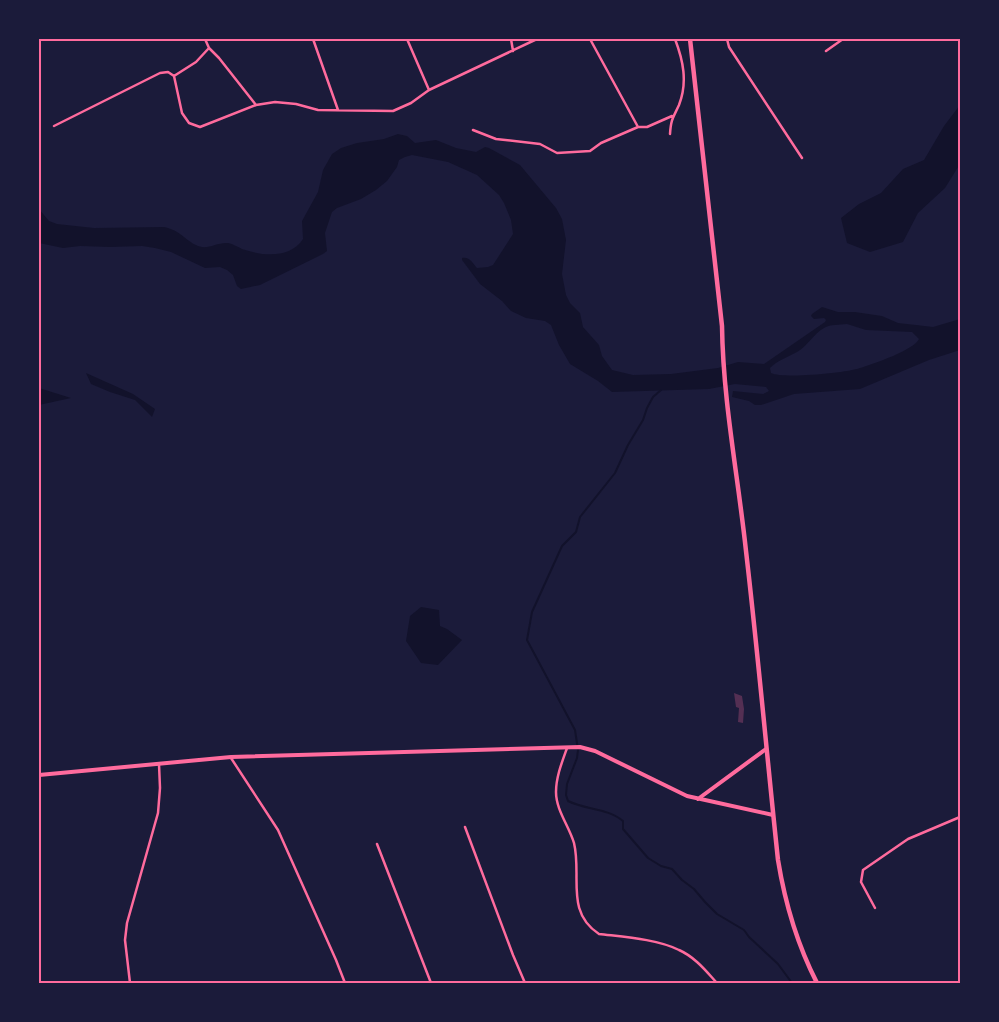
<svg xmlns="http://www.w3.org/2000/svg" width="999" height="1022" font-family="'Golos Text',sans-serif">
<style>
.water{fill:#12122b;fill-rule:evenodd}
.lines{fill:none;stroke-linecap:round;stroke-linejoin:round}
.stream{stroke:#12122b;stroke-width:2}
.building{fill:#542f53}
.minor{stroke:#ff6b9d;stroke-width:2.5}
.secondary{stroke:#ff6b9d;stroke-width:4}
.trunk{stroke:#ff6b9d;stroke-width:4.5}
.neatline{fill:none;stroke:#ff6b9d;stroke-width:2}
</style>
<rect width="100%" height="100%" fill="#1b1b3a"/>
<path class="water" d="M960 105V164L945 188 918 213 903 242 870 252 847 243 841 218 859 204 881 193 903 169 924 160 944 126Z
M398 134 407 136 415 143 436 140 456 148 476 152 485 147 489 148 520 165 556 208 562 219 566 240 562 274 566 295 570 303 580 313 583 327 599 345 602 356 612 370 633 375 671 374 718 368 738 362 764 364 825 322 826 320 824 318 814 319 811 316 812 314 822 307 838 312H855L882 316 898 323 916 325 933 327 960 319V350L929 360 860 389 794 394 761 405H755L749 401 732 397 733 391 763 394 769 391 766 387 735 384 709 389 612 392 598 381 570 364 559 345 551 325 545 321 526 318 511 311 502 301 480 284 462 260V258C469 256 473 263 477 268L488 267 493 265 513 234 511 220 504 203 499 195 477 175 448 162 412 155 405 157 399 160 397 167 387 181 376 190 361 199 337 208 332 212 325 233 327 251 323 254 260 285 241 289 237 286 233 275 227 270 220 267 205 268 171 252 155 248 142 246 110 247 80 246 63 248 39 243V209L49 221 57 224 94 228 164 227C182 231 184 240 198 246 208 250 217 242 228 243 233 244 238 247 242 249 262 256 290 259 303 239L302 221 318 192 323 170 332 154 341 148 357 143 384 139ZM847 324 866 330 912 332 919 339C914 350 873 364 860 368 846 373 783 379 771 373L770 368C778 360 788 357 797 352 808 346 813 334 824 328 831 324 839 325 847 324Z
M86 373 133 394 155 409 152 417 135 400 110 392 91 384Z
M39 388 71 398 39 405Z
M421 607 439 610 440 626 447 629 462 640 438 665 421 663 406 641 410 616Z"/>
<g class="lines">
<path class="stream" d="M661 390 653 397 647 408 643 420 628 445 615 473 580 517 576 532 562 546 532 612 527 640 575 730 578 750 577 758 567 784 566 795 568 801C586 810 608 808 623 821V829L648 858 661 866 672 869 682 880 694 889 705 902 717 914 744 930 749 937 778 964 792 983"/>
</g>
<path class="building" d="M734 693 742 696 744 709 743 723 738 722 739 708 736 707Z"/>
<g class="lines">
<path class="minor" d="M205 39 209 48 219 58 256 105
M313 39 338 110
M407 39 429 90
M511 39 513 51
M727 39 729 47 802 158
M826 51 843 39
M174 76 196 62 209 48
M54 126 160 73 168 72 174 76 182 113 189 123 200 127 256 105 275 102 296 104 318 110 393 111 411 103 429 90 537 39
M638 127H647L672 116
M473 130 496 139 540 144 557 153 590 151 601 143 638 127 590 39
M670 134C671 119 673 118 679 105 688 82 683 60 675 39
M567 748C562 762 556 777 556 792 556 810 569 826 574 843 582 876 565 912 599 934 624 937 657 939 679 950 695 957 706 971 717 983
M231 758 278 830 336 960 345 983
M465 827 513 955 525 983
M377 844 431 983
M875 908 861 882 863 870 908 839 960 817
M130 983 125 940 127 923 158 813 160 788 159 764"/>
<path class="secondary" d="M39 775 231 757 580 747 595 751 687 796 773 815
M698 799 766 749"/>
<path class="trunk" d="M690 39 722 326C723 401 738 476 746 551 758 654 767 757 778 860 785 903 797 944 817 983"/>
</g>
<rect width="999" height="1022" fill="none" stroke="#1b1b3a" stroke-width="80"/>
<rect x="40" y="40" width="919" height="942" class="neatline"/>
</svg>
